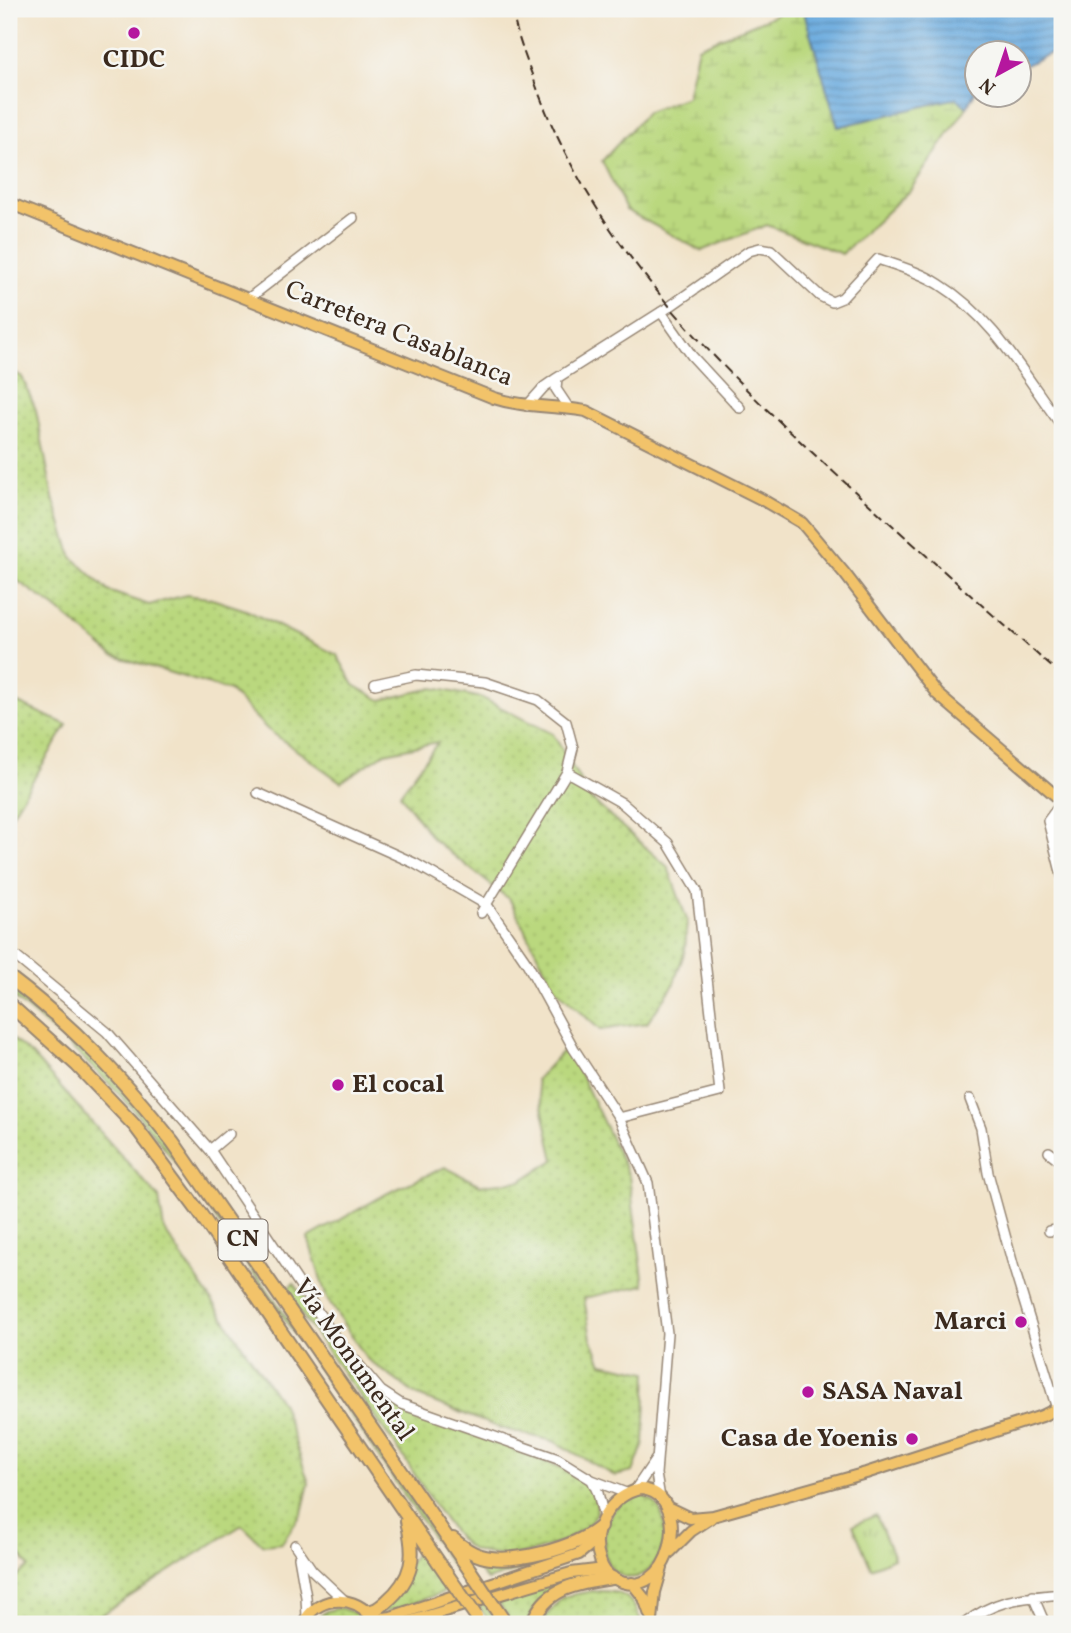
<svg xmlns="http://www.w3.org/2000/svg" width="1071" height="1633" font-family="Vollkorn,serif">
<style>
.grass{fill:url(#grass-dots);stroke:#7a814e;stroke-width:2}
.wetland{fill:url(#wetland-marsh);stroke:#7a814e;stroke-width:2}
.park{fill:url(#park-tufts);stroke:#7a814e;stroke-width:2}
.water{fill:url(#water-rules);stroke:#546b7e;stroke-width:2}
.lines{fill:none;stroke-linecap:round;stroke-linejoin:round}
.minor-casing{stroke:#968674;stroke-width:12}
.major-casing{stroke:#968674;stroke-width:14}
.highway-casing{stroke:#968674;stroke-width:16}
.minor{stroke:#fff;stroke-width:9}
.major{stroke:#f2c36a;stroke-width:10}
.highway{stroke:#f2c36a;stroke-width:12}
.rail{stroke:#3b2a1e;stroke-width:2;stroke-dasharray:10 5;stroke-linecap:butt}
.highway-bridge-casing{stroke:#968674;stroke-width:16;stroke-linecap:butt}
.highway-bridge{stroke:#f2c36a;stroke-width:12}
.poi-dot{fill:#b5179e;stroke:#f6f6f2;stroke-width:2.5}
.labels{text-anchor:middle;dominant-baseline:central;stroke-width:5;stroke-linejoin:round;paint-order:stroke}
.shield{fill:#f6f6f2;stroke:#73675e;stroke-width:2}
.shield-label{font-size:24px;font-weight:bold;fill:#3b2a1e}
.poi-label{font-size:26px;font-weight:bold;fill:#3b2a1e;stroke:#f6f6f2;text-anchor:start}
.street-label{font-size:26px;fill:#3b2a1e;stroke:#f6f6f2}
</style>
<defs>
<pattern id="grass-dots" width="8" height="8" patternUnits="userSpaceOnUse" patternTransform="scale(1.75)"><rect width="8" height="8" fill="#bad87e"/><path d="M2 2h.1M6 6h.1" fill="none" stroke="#a1ba6c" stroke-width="1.8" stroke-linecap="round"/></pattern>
<pattern id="wetland-marsh" width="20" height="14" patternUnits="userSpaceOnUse" patternTransform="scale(1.75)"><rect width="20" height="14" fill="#bad87e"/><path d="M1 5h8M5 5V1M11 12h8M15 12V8" fill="none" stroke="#a1ba6c"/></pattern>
<pattern id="park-tufts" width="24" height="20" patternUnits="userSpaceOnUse" patternTransform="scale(1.75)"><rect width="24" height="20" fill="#bad87e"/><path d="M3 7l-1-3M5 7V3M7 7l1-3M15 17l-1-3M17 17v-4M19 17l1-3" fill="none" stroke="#a1ba6c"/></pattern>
<pattern id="water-rules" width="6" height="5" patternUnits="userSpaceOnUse" patternTransform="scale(1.75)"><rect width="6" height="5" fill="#6cacdf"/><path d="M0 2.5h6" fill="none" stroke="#5a8cb4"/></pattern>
</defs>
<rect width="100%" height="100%" fill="#f6f6f2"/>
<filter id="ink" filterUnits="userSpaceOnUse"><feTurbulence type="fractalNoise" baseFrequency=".0143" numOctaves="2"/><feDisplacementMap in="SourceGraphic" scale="14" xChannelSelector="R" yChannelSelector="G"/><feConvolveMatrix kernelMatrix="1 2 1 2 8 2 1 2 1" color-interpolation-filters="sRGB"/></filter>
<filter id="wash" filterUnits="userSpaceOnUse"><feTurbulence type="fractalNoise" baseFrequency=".00686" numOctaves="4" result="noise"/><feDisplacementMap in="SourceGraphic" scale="28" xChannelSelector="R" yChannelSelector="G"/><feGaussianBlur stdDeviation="1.57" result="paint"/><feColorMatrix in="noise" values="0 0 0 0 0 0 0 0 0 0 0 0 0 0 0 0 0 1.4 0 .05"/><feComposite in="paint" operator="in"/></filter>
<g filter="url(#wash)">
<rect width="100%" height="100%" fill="#f1e3c9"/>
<path class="grass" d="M9 369 22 377 36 410 53 498 72 557 108 591 149 605 186 595 209 598 246 610 337 655 354 685 381 700 433 688 482 698 553 734 591 799 668 867 687 920 685 950 673 986 647 1023 600 1030 554 987 510 900 433 839 400 794 438 742 385 753 341 782 267 729 230 691 112 655 55 607 9 575Z
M9 699 67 725 9 819Z
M9 984 93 1057 155 1126 498 1624H491C422 1521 353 1418 282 1316 232 1244 182 1163 122 1097 88 1060 48 1026 9 994Z
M9 1036 32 1055 159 1198 164 1230 282 1404 309 1483 302 1513 282 1543 263 1545 242 1525 87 1624H9V1582L29 1567 9 1540Z
M567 1046 629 1176 644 1285 584 1298 591 1339 602 1363 647 1372 644 1443 633 1472 615 1476 553 1441 500 1428 418 1396 367 1359 327 1299 308 1238 388 1193 445 1167 480 1185 521 1181 554 1160 536 1080Z
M294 1283 357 1374 386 1402 562 1468C573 1476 587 1483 594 1496 612 1531 535 1554 510 1556 501 1556 482 1553 473 1550 452 1540 415 1473 400 1452 362 1398 322 1345 285 1291Z
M632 1495C684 1493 667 1585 626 1577 597 1571 600 1528 615 1509 619 1504 626 1500 632 1495Z
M581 1543 570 1553 487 1580 464 1553C499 1580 545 1555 581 1543Z
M417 1551 427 1559 447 1591 397 1609 379 1612Z
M575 1576C556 1588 531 1600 529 1624H511L497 1599Z
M592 1591C624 1591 631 1594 642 1624H543L544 1619 562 1597Z
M340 1608 359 1614 367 1624H312L326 1611Z"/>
<path class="wetland" d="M777 9H803L838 127 956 98 967 107 910 190 842 254 767 225 701 251 626 210 602 161 647 112 687 97 698 47 778 14Z"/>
<path class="park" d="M876 1515 894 1558 871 1568 853 1525Z"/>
<path class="water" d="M803 9H1062V48L1019 68 1018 52H976V90L967 107 956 98 838 127Z"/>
</g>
<g filter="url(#ink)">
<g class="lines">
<g class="minor-casing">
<path id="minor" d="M248 299 353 218
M661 312 692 356 740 408
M557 378 556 389 568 407
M527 406 544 387 557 378 669 307 749 251 760 248 771 250 820 296 832 302 842 298 878 259C898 266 920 272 939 284 994 318 1024 375 1062 426
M375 684 416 675 485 682 538 700 566 722 573 748 567 772 481 913
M567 772 622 803 668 843 697 891 720 1092 619 1118
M258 793 414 863 487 905 527 963 574 1049 619 1118 648 1183 667 1333 656 1474 660 1498
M1062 802 1048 821 1062 876
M9 951 107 1032 210 1150 332 1333 381 1391 401 1404 558 1459 592 1480 626 1493
M970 1099 981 1128 988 1173 1015 1272 1057 1409 1059 1428 1062 1438
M210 1150 229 1134
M1049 1152 1062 1162
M1049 1231 1062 1229
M592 1480 598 1493 604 1518
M635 1490 656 1459
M295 1545 312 1570 345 1601
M299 1557 306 1597 307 1617
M1033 1596 1045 1624
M964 1624C997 1598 1022 1598 1062 1594"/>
</g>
<g class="major-casing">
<path id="major" d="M9 203 494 398C524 408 555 405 586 411L761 499 802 523 845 574 937 694 1062 801
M640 1489C697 1492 671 1611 613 1578 606 1574 602 1567 600 1560 589 1530 610 1496 640 1489Z
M667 1507 690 1518 713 1516 866 1473 1042 1416 1062 1406
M670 1552 691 1531 711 1518
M632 1583 644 1598 650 1615
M371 1617 378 1619 391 1617 579 1554 597 1539
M652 1620 655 1592 662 1568
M303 1624C316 1597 350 1593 370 1615
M401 1624 571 1573 596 1570 608 1574"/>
</g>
<g class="highway-casing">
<path id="highway" d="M9 977C74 1026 123 1079 173 1142L469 1569
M9 1004 77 1065 135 1126 199 1212 448 1576
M453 1539C461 1546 470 1553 481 1556 511 1565 577 1548 600 1527
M493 1605 506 1624
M366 1611C375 1612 379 1608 386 1602 414 1578 416 1556 407 1521
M532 1624C546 1586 577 1584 612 1578"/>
</g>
<use href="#minor" class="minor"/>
<use href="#major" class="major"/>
<use href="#highway" class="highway"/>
<path class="rail" d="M512 9C516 33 525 56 534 80 595 254 738 386 872 507 935 563 998 620 1062 676"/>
<g class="highway-bridge-casing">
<path id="highway-bridge" d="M469 1569 493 1605
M448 1576 476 1616"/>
</g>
<use href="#highway-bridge" class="highway-bridge"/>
</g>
</g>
<g class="poi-dot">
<circle cx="134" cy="33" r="7"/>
<circle cx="338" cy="1085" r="7"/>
<circle cx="1021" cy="1322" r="7"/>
<circle cx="808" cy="1392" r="7"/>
<circle cx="912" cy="1439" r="7"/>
</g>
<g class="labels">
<rect class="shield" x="218.5" y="1219.5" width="49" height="41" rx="5"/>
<g class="shield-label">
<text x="243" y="1240">CN</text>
</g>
<g class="poi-label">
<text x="134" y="60" text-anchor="middle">CIDC</text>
<text x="352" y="1085">El cocal</text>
<text x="1007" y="1322" text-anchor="end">Marci</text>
<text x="822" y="1392">SASA Naval</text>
<text x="898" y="1439" text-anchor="end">Casa de Yoenis</text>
</g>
<g class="street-label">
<text transform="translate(399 334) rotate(22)">Carretera Casablanca</text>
<text transform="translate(353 1360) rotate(55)">Vía Monumental</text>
</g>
</g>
<rect width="1071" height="1633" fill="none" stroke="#f6f6f2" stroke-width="35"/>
<g transform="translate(998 74) rotate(220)"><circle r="33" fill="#f6f6f2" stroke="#aba49d" stroke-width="2"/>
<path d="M0-5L12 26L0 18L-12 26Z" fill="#b5179e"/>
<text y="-10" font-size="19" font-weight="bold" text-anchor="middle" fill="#3b2a1e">N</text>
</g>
</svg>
